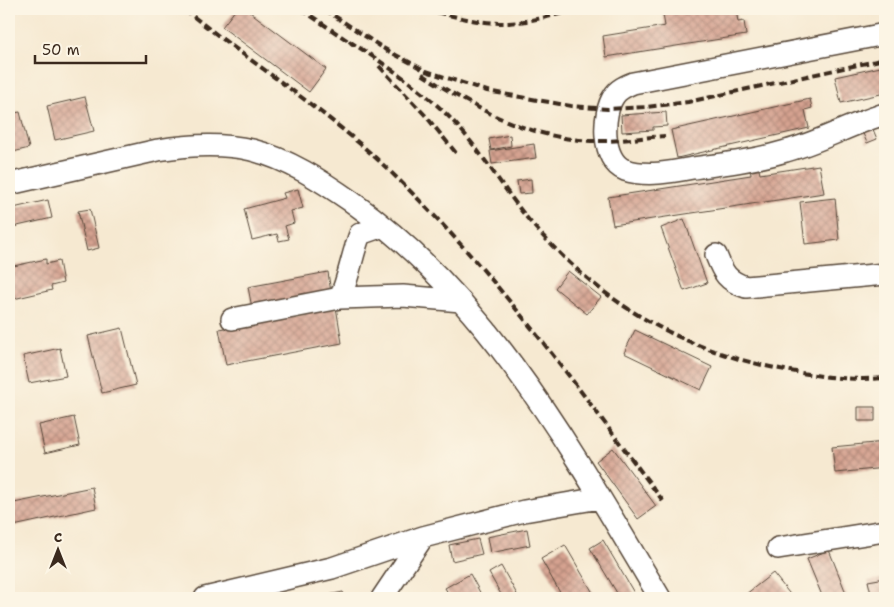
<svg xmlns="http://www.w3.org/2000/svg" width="894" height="607" font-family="'Shantell Sans',sans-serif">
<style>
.building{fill:url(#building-cross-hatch)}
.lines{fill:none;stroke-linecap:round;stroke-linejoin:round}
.minor-casing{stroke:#574739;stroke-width:24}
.minor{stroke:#fff;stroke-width:21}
.rail{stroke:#3b2a1e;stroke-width:4;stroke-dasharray:8 4;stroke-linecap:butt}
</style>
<defs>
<pattern id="building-cross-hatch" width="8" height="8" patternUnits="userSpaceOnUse" patternTransform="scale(1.25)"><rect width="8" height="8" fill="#d5a290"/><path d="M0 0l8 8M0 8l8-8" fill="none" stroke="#ae8475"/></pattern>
</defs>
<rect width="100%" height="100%" fill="#fcf5e5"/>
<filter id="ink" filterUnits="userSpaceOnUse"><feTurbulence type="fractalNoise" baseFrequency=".02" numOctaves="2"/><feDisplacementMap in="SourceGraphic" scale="10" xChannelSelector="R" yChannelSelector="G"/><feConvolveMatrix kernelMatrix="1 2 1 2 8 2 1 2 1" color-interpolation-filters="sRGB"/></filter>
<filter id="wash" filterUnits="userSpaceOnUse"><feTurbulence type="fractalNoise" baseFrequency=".0096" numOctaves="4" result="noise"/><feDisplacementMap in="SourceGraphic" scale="20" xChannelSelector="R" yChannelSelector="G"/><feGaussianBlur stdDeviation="1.12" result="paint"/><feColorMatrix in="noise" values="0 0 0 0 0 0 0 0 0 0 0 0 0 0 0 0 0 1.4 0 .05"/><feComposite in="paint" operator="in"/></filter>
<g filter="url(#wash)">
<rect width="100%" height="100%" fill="#f6e9d1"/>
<g id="blocks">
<path class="building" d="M236 9H246L326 69 309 92 222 27Z
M662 9H736L738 22 744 21 746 35 606 57 603 36 665 26Z
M885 66V93L841 103 835 77Z
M85 97 94 131 55 140 47 106Z
M810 99 812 108 805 110 809 128 677 158 671 130Z
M20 112 29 148 9 153V114Z
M666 112 667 126 653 127V130L622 132 621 115Z
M872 127 877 139 867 143 862 131Z
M510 135 511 146 491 150 489 139Z
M534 144 536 158 492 164 490 151Z
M758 165 760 174 819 165 824 193 613 225 608 197 751 175 750 167Z
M531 179 532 193 519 194 517 181Z
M298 189 303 208 291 211 294 223 285 226 289 239 279 241 277 234 252 240 244 209 285 198 283 193Z
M835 198 839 240 805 244 800 202Z
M48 200 52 218 13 227 9 209Z
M90 209 99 248 87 251 78 211Z
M684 219 707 283 684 291 661 228Z
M46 259V264L59 261 63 283 51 286 52 290 9 300V267Z
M568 271 601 297 587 314 555 288Z
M328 272 331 293 252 308 248 287Z
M336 307 342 343 226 365 219 329Z
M122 328 136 385 102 393 88 336Z
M635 330 712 367 701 390 624 353Z
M60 348 66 376 29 383 23 356Z
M858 407H875V421H858Z
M74 417 80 445 45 453 39 425Z
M885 442V468L835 473 832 447Z
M613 448 656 506 638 519 596 461Z
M92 487 96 508 9 527V504Z
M527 529 530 545 490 553 487 537Z
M478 539 482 554 452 561 449 545Z
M603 540 637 598H620L590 548Z
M565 545 596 598H563L541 559Z
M829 550 848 598H823L807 559Z
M501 566 519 598H503L489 573Z
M773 573 793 598H741Z
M470 574 483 598H451L445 588Z
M885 578V598H872L868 581Z
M343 592 345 598H318V597Z"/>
</g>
</g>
<g filter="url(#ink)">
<use href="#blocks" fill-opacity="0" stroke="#574739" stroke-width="1"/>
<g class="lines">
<g class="minor-casing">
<path id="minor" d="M885 34 633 83C626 86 618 89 614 96 602 113 601 161 625 170 646 177 672 172 693 168 724 164 756 160 786 151 820 142 851 124 885 114
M9 184 158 150C189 145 221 143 252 150 288 159 322 181 352 202 491 301 574 454 660 598
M716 255C723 273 727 281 746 287L885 274
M340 298C349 277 352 255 360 234L383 226
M232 319 340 298 403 296 461 301
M778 548 885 531
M205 598 332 568 423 537
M382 598 423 537 524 511 600 498"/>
</g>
<use href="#minor" class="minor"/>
<path class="rail" d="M184 9C247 60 317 104 377 159 487 261 574 382 663 501
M301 9 354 45
M324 9 389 52
M425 9C452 16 481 24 509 23 534 21 558 14 582 9
M349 41C386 65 423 89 453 121 487 157 510 202 544 237 611 309 685 350 780 369 815 376 850 381 885 378
M383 48 426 71 487 91 571 106 608 109 647 107 688 102 885 59
M379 66 425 115 456 153
M422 74C478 111 538 143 607 141 627 140 646 137 665 136"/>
</g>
</g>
<rect width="894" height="607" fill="none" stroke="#fcf5e5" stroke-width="30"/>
<g transform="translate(58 550)" stroke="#fcf5e5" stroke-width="4" paint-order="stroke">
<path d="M0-4L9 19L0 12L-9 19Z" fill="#3b2a1e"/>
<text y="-8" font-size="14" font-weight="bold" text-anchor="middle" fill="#3b2a1e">С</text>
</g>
<path d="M35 55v8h111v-8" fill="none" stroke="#3b2a1e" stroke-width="2.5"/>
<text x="42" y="55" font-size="15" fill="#3b2a1e" stroke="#fcf5e5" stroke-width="4" paint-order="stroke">50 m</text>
</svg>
